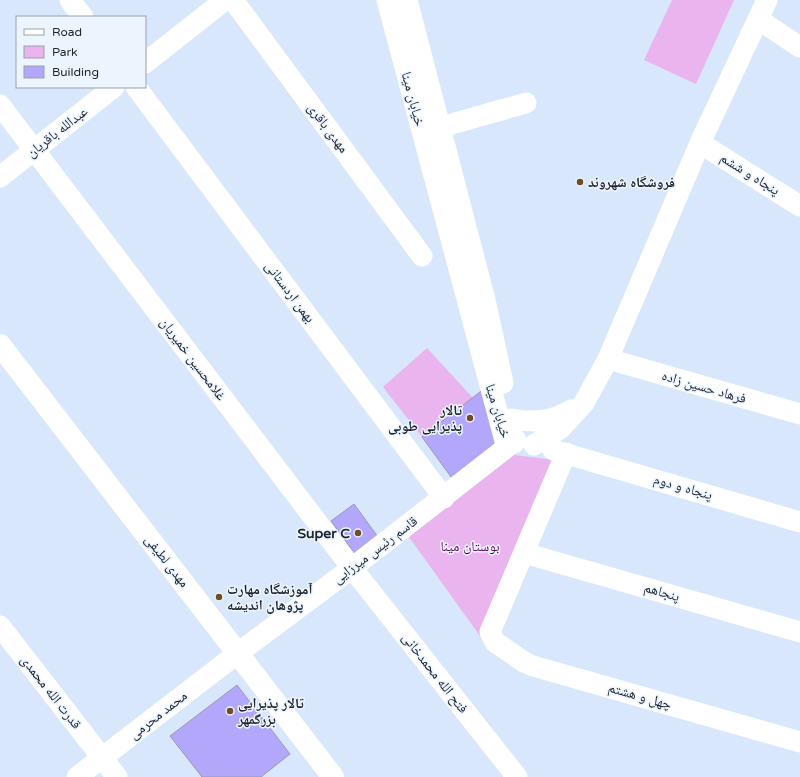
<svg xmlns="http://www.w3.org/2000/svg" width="800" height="777" font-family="'Varela Round','Noto Naskh Arabic',sans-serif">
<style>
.green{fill:#eab4ee}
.building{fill:#b3a7fc;stroke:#9b98b4}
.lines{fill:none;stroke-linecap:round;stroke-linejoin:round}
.minor{stroke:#fff;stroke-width:21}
.major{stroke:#fff;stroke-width:22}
.poi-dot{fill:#714d27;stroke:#ecf4fe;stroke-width:1.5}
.labels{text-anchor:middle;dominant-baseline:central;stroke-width:3;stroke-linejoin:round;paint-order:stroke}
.street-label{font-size:14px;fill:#1e252e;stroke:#ecf4fe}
.poi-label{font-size:14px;font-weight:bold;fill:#1e252e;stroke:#ecf4fe;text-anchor:start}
.park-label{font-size:14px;fill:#5a0862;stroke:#ecf4fe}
</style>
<rect width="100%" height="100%" fill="#d8e7fc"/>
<path class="green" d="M672 0H734L696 84 644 60Z
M427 348 473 398 422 437 383 387Z
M514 455 555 460 480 636 409 537Z"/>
<path class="building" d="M485 388 500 444 454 481 422 437Z
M354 504 378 537 355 554 331 521Z
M237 685 290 754 261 777H202L170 736Z"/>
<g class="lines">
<path class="minor" d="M70 0 83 17
M233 0 422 256
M387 0 505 441 508 444C512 444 514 444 516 440
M407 0 485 300 503 383
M758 19 800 47
M145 63 225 0
M136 87 444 498
M0 105 352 568 517 777
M441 127 526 103
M700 143 800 206
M0 177 114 87
M608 359 800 414
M511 419C535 423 550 422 571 410
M534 445 561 428 584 403 608 359 700 143 767 0
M553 450 800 522
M566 453 490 632 495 642 524 662 533 666 800 742
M524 553 800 632
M0 626 117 777
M77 777 238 653 352 568 511 444"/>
<path class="major" d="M0 345 333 777"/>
</g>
<g class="poi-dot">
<circle cx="580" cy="182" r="4"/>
<circle cx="470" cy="418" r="4"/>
<circle cx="358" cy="533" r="4"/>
<circle cx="219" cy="597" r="4"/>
<circle cx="230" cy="711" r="4"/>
</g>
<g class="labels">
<g class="street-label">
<text transform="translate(413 99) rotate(75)">خیابان مینا</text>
<text transform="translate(328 128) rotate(53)">مهدی باقری</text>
<text transform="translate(57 132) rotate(-38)">عبدالله باقریان</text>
<text transform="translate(750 174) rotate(32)">پنجاه و ششم</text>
<text transform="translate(290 292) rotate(53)">بهمن اردستانی</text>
<text transform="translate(193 359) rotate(53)">غلامحسین خمیریان</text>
<text transform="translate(704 387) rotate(16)">فرهاد حسین زاده</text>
<text transform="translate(498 411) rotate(73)">خیابان مینا</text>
<text transform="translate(683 487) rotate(16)">پنجاه و دوم</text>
<text transform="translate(375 550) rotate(-37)">قاسم رئیس میرزایی</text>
<text transform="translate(167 561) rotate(52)">مهدی لطیفی</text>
<text transform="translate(662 592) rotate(16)">پنجاهم</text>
<text transform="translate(435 673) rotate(52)">فتح الله محمدخانی</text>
<text transform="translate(51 692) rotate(52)">قدرت الله محمدی</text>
<text transform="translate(640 696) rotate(16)">چهل و هشتم</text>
<text transform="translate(158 715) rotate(-38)">محمد محرمی</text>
</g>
<g class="poi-label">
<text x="588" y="182">فروشگاه شهروند</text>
<text x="462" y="410" text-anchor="end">تالار<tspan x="462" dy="16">پذیرایی طوبی</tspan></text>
<text x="350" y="533" text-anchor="end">Super C</text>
<text x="227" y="589">آموزشگاه مهارت<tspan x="227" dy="16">پژوهان اندیشه</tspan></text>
<text x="238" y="703">تالار پذیرایی<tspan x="238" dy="16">بزرگمهر</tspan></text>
</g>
<g class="park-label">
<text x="470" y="546">بوستان مینا</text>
</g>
</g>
<rect x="16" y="16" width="130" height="72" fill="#ecf4fe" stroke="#9aa1ab"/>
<rect x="24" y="29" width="20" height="6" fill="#ffffff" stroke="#9aa1ab"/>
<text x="52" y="36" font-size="12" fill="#1e252e">Road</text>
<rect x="24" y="46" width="20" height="12" fill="#eab4ee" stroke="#9aa1ab"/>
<text x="52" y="56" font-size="12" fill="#1e252e">Park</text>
<rect x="24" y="66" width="20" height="12" fill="#b3a7fc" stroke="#9aa1ab"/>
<text x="52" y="76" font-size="12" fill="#1e252e">Building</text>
</svg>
